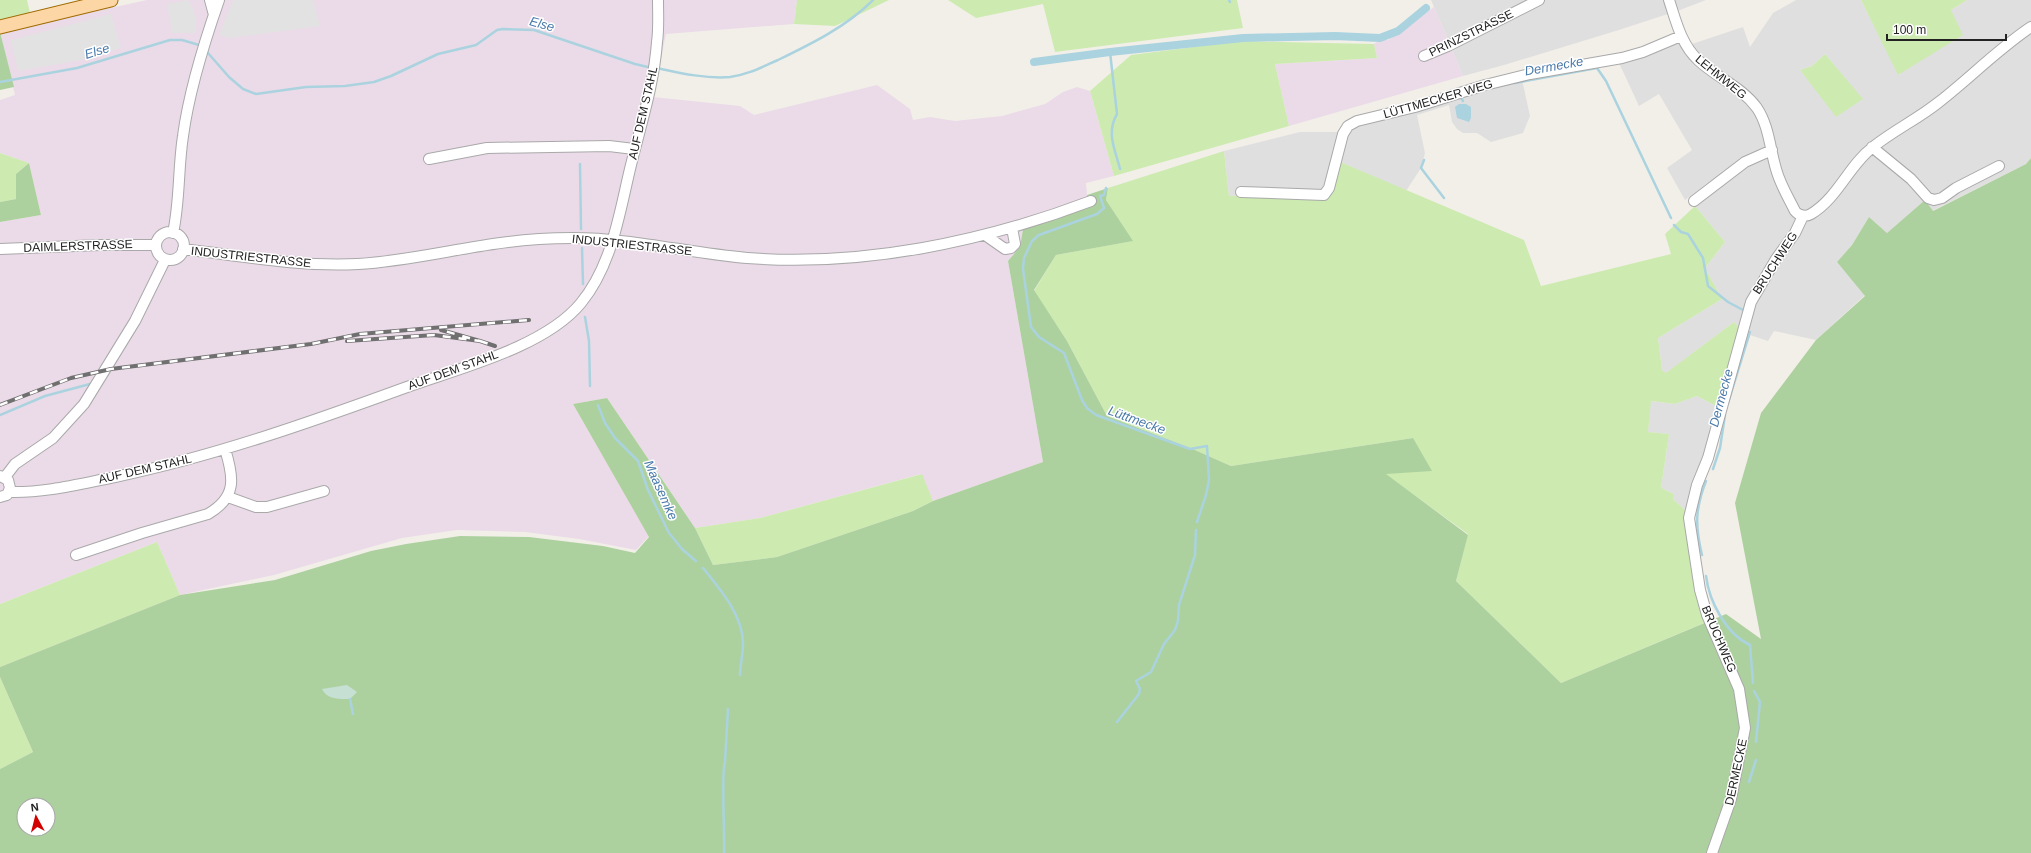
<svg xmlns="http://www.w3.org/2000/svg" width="2031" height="853" font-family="Arial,sans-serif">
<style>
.residential{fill:#e0dfdf;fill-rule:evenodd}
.industrial{fill:#ebdbe8}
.grass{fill:#cdebb0}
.forest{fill:#add19e;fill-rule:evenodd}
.wetland{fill:#c6e0d4}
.parking{fill:#e2e2e2}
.water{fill:#aad3df}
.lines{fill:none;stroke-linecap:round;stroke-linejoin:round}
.stream{stroke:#aad3df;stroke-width:2.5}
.canal{stroke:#aad3df;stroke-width:8}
.minor-casing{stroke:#a9a9a9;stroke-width:12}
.major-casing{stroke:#a06b00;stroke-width:15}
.minor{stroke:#fff;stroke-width:10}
.major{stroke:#fcd6a4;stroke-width:13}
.rail-casing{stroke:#707070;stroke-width:4}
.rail{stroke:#fff;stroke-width:2.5;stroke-dasharray:8;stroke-linecap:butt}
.labels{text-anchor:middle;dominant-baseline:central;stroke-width:3;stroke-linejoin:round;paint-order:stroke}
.street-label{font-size:12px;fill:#222;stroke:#fff}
.water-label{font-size:13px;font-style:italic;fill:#4a7aab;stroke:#fff}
</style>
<rect width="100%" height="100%" fill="#f2efe9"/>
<path class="residential" d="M1431 0H1706L1680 10 1622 29 1504 65 1463 76Z
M1796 0H1861L1899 75 1951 10 1967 0H2031V158L2026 164 1932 211 1925 200 1887 233 1869 217 1852 245 1837 262 1865 295 1816 340 1774 331 1768 341 1750 335 1748 339 1734 322 1666 374 1662 370 1658 338 1722 299 1705 268 1725 242 1695 206 1715 190 1710 181 1685 200 1667 168 1692 150 1659 94 1639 106 1619 63 1678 42 1692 44 1743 27 1750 47 1773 13ZM1825 54 1862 99 1825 103 1826 102 1800 70 1812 66Z
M1521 75 1530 116 1523 133 1491 142 1477 133H1463L1457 129 1452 122 1449 105 1417 115 1425 153 1421 168 1406 191 1338 161 1328 195 1229 196 1224 151 1300 132H1343L1346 121Z
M1697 396 1718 407 1687 512 1673 499 1674 494 1661 488 1669 434 1648 432 1650 401 1675 404Z"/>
<path class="industrial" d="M147 0H797L794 24 666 34 653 97 740 106 754 115 877 85 910 109 913 120 930 117 955 121 1002 116 1045 104 1063 92 1077 87 1090 91 1114 176 1086 183 1088 207 1023 229 1020 247 1008 261 1043 462 933 501 921 474 760 518 695 528 607 398 573 404 649 536 636 550 579 539 525 532 457 530 402 538 274 575 180 595 157 542 0 604V222L41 215 29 163 0 153V100L15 95 0 32Z
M1434 7 1463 76 1289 126 1275 64 1377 58 1374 44 1380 40H1388Z"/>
<path class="grass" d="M0 0H27L30 13 0 20Z
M797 0H889L835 26 794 24Z
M948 0H1237L1243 28 1055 52 1043 4 976 18Z
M1861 0H1967L1951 10 1963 35 1898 75Z
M1240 41 1374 44 1377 58 1275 64 1289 126 1114 176 1090 91 1131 55Z
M1825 54 1863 99 1836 117 1800 70 1812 66Z
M1224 151 1229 196 1328 195 1338 161 1524 240 1541 286 1671 254 1665 234 1695 206 1725 242 1705 268 1722 299 1658 338 1662 370 1666 373 1734 322 1740 329 1718 407 1697 396 1675 404 1651 401 1648 432 1669 434 1661 488 1674 494 1673 499 1687 512 1691 569 1704 623 1561 683 1456 581 1468 534 1385 474 1413 438 1231 466 1188 447 1107 416 1067 341 1034 291 1056 255 1132 241 1106 200 1108 188Z
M0 153 29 163 16 174V199L0 202Z
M922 474 933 501 913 511 777 557 713 565 695 528 760 518Z
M157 542 180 595 0 667V604Z
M0 677 33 752 0 769Z"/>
<path class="forest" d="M0 32 14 87 0 90Z
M2031 158V853H0V769L33 752 0 677V667L180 595 275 580 371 551 406 544 460 536 529 537 603 546 635 553 649 537 573 404 607 398 695 528 713 565 777 557 913 511 933 501 1043 462 1008 261 1020 247 1023 229 1088 207 1087 195 1108 188 1106 200 1133 241 1056 255 1034 290 1067 341 1107 416 1188 447 1231 466 1413 438 1432 471 1386 474 1468 535 1456 581 1561 683 1726 614 1761 639 1735 503 1761 413 1816 340 1865 296 1837 262 1852 245 1869 217 1887 233 1925 200 1933 211 2026 164ZM24 805H48V829H24Z
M29 163 41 215 0 222V202L16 199V174Z"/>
<path class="wetland" d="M347 685 357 692 350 699C340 699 327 700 322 689Z"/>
<path class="parking" d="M188 0 192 6 196 20V33H172L167 4Z
M233 0H313L320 26 230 38 219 35Z
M111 14 121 48 81 60 18 71 11 40Z"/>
<path class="water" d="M1459 104H1466L1471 107V118L1469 122 1457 118 1455 107Z"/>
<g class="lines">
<path class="stream" d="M1229 0 1230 2
M1110 52 1117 114C1106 133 1115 149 1120 169
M208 53 229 77 243 89 256 94 306 87 345 86 374 82 391 76 438 54 476 45 497 30 503 29 534 30 635 64 652 68
M657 68C680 73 706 79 730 77 747 75 762 67 778 60 811 44 846 27 873 0
M0 82 77 68 170 40H182L199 45
M1515 83 1597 68 1606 81 1671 218
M1461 98 1463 101
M1424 160 1421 168 1444 198
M580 164 581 229
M1106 188 1104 195 1100 196 1104 208 1097 214 1039 235 1032 241 1024 258 1023 269 1031 327 1039 337 1064 353 1082 400 1087 408 1096 415 1190 449 1207 446 1209 480 1206 495 1197 522
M1674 225 1681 232 1688 234 1703 258 1708 286 1728 302 1743 310
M582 248 583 284
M585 317 589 341 590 386
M1728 403 1750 332
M598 405 605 423 615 438 638 461 648 490 669 533 682 549 696 561
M0 415 45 396 90 384
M1713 469 1720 448 1725 415
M1702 555C1695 526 1695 509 1706 481
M703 568C720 589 743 615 743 644 743 655 740 665 740 675
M1706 576C1709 601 1726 634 1750 645L1753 683
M1754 691 1760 702 1756 742
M350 699 353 714
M1117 722 1139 694 1140 689 1136 681 1151 672 1164 644 1175 630 1178 621 1179 605 1195 555 1196 530
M1749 782 1756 760
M724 853C725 839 721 769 725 762L728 709"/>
<path class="canal" d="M1034 62 1110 52 1243 38 1335 36 1380 38 1398 31 1426 8"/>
<g class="minor-casing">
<path id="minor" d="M210 0 214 15
M1669 0C1676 21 1681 44 1698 60 1717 78 1742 87 1757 108 1769 126 1770 149 1776 169 1780 184 1788 197 1795 211 1799 216 1806 217 1811 214 1838 198 1849 165 1873 147 1894 130 1918 119 1939 102 1970 78 1998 49 2031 27
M1424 56 1448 46 1539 0
M1872 147 1911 179 1928 198 1934 200 1942 198 1956 188 1999 166
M429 159 487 148 609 146 634 149
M1241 192 1324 195 1329 188 1343 134 1348 126 1357 121 1415 107 1485 85 1530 74 1622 58 1643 52 1681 36
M1694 201 1745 162 1772 150
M156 246a14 14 0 1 1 28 0a14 14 0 1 1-28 0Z
M173 233C180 201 178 168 183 136 189 91 204 43 219 0
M985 235 1005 249 1011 248 1015 244 1012 228
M0 249 100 245H156
M183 249C242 256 298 267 358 264 409 261 458 248 508 242 530 239 551 238 573 238 631 238 689 253 747 258 862 267 983 242 1091 201
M0 476 8 480 10 488 7 495 0 497
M5 477 15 464 53 438 84 404 135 321 165 260
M9 492C45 493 79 484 115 477 215 456 311 422 407 387 460 368 545 347 581 303 612 265 619 215 630 169 640 127 654 85 657 42 659 28 658 14 658 0
M228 497 256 507H267L324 491
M76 555 142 533 208 514C237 497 234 478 225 449
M1712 853 1731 799 1745 728 1739 689 1707 615 1700 590 1689 518 1697 485 1708 458 1751 302 1776 259 1795 233 1803 216"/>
</g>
<g class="major-casing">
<path id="major" d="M0 27 111 0"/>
</g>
<use href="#minor" class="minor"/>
<use href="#major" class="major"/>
<g class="rail-casing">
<path id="rail" d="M347 341 434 335 480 341 441 330
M480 341 495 346
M0 405 71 378 111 369 311 344 360 334 529 320"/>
</g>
<use href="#rail" class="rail"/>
</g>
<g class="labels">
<g class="street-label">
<text transform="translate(1471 33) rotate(-26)">PRINZSTRASSE</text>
<text transform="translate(1721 77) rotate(39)">LEHMWEG</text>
<text transform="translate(1438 99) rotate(-16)">LÜTTMECKER WEG</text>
<text transform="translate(643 113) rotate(-77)">AUF DEM STAHL</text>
<text transform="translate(632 245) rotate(6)">INDUSTRIESTRASSE</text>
<text transform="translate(78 246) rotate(-2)">DAIMLERSTRASSE</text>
<text transform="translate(251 257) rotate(6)">INDUSTRIESTRASSE</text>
<text transform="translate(1775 263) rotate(-57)">BRUCHWEG</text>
<text transform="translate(453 370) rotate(-20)">AUF DEM STAHL</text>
<text transform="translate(145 469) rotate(-13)">AUF DEM STAHL</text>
<text transform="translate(1719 639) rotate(67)">BRUCHWEG</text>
<text transform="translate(1736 772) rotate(-78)">DERMECKE</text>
</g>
<g class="water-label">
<text transform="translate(542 24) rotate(15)">Else</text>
<text transform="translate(97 51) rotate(-17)">Else</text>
<text transform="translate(1554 66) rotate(-10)">Dermecke</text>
<text transform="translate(1721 398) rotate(-75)">Dermecke</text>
<text transform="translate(1137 420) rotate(20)">Lüttmecke</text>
<text transform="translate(661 490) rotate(66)">Maasemke</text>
</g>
</g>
<g transform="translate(36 817) rotate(353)"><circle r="19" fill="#ffffff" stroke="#a7a7a7"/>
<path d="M0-3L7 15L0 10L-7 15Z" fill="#d40000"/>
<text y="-6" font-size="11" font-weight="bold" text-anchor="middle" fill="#222222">N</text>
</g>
<path d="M1887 34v6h119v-6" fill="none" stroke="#222222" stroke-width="2"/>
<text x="1893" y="34" font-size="12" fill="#222222" stroke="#ffffff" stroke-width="3" paint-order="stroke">100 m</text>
</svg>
